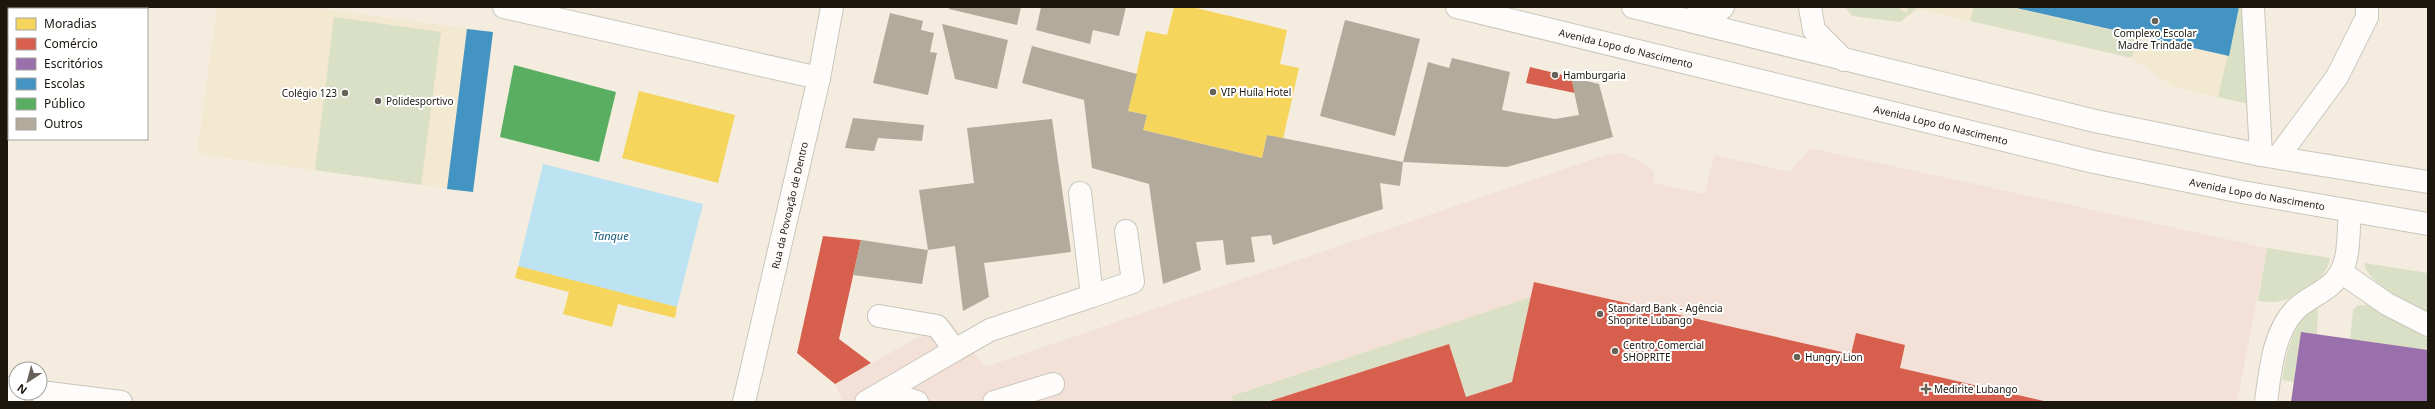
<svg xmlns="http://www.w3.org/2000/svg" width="2435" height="409" font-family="'Noto Sans',sans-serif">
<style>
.commercial{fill:#f3e1d8}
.built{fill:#f3e8d0}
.green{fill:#dae0c5}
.water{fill:#bde2f2}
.homes{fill:#f6d55c}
.shops{fill:#d6604d}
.offices{fill:#9970ab}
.schools{fill:#4393c3}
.public{fill:#5aae61}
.building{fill:#b2ab9b}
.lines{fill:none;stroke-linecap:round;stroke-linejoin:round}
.minor-casing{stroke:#cbc6bb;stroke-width:24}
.major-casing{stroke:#cbc6bb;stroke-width:24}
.minor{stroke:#fdfcfa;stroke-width:22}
.major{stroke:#fdfcfa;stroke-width:22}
.poi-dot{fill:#676257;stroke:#fff;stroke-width:1.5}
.labels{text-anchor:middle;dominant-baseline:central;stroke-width:4;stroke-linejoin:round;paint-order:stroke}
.poi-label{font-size:10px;fill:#1b170e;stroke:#fff;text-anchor:start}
.street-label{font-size:10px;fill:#1b170e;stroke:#fff}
.water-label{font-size:11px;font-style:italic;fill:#175a77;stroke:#fff}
</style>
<rect width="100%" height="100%" fill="#f3ecdf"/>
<path class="commercial" d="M1810 148 2267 248 2237 402H843L835 384 949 320 985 367 1605 155 1620 153 1640 161 1654 171V183L1705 194 1714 155 1790 172Z"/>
<path class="built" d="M217 7H309L493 32 473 192 197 154Z
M1845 7H2245L2249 104 2173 87 2132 58 1918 9 1900 22 1852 16Z"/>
<path class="green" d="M1845 7H1898L1906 13 1909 7H1918L1900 22 1852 16Z
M1974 7H2009L2137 36 2132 58 1970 21Z
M2239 7H2245L2249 104 2218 97Z
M334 17 441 32 421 185 315 170Z
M2267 248 2330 258C2328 278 2299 298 2280 301 2273 303 2265 301 2258 301Z
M2364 263 2428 273V312C2410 304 2367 283 2364 263Z
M1531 297 1512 382 1466 397 1449 344 1266 402H1234L1232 396Z
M2313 304 2318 307 2317 334 2301 333 2294 382 2282 380C2286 353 2293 324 2313 304Z
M2358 305H2367L2428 339V350L2350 339 2353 310Z"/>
<path class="water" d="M543 164 703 204 677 307 518 267Z"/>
<path class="homes" d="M7 7H79V9H9V84H7Z
M1174 7H1192L1287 30 1280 64 1299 68 1283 139 1267 135 1262 158 1143 130 1147 115 1128 111 1146 31 1167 35Z
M639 91 735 115 718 183 622 158Z
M518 266 677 307 675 318 618 304 612 327 563 314 569 292 515 278Z"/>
<path class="shops" d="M1530 67 1571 77 1575 93 1526 83Z
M823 236 861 240 839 339 871 363 835 384 797 353Z
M1534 282 1851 354 1856 333 1905 345 1900 368 2048 402H1267L1449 344 1466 397 1512 382Z"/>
<path class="offices" d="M2301 332 2428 350V402H2291Z"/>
<path class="schools" d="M2012 7H2239L2229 56Z
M467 29 493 32 473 192 447 189Z"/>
<path class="public" d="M514 65 616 92 599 162 500 137Z"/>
<path class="building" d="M949 7H1021L1017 25 949 9Z
M1041 7H1126L1119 36 1093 30 1090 44 1036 30Z
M890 13 923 21 921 30 934 33 930 52 937 53 928 95 873 83Z
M1345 20 1420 39 1395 136 1320 116Z
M942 24 1008 40 997 89 955 79Z
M1032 46 1137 74 1128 111 1147 115 1143 130 1262 158 1267 135 1403 162 1400 186 1380 183 1383 209 1273 245 1271 235 1251 237 1255 262 1226 265 1223 240 1196 242 1201 270 1163 284 1149 184 1092 168 1084 100 1022 83Z
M1452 58 1510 72 1502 110 1518 113 1555 119 1579 115 1571 77 1599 84 1613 137 1507 167 1403 162 1428 62 1449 68Z
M853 118 924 125 922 141 878 138 874 151 845 148Z
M1052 119 1071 252 984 263 989 297 963 311 955 246 928 250 919 190 974 183 967 128Z
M861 240 928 250 922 284 853 275Z"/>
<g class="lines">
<g class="minor-casing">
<g id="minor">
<path d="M504 7 819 78"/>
<path d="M1810 7 1814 30 1844 60"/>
<path d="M2253 7 2261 155"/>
<path d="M1687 20 1719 11 1723 7"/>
<path d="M2278 157 2337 77 2367 17V7"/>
<path d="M1080 193 1092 296 1133 282 1126 231"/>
<path d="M2341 272 2387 304 2428 325"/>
<path d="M955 350 990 330 1092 296"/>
<path d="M9 388 13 402"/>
<path d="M40 392 121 402"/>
<path d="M875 398 908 399 917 402"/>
<path id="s1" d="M744 402 819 78 832 7"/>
<path d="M866 402 955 350 937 326 879 316"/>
<path d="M994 402 1053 384"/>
<path d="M2266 402C2270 372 2273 333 2295 310 2309 296 2331 291 2341 272 2350 256 2348 230 2350 212"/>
</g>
</g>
<g class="major-casing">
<g id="major">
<path id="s2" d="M1457 7 2094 162 2242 192 2428 224"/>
<path d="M1633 7 2095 121 2261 155 2428 182"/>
</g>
</g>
<use href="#minor" class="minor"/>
<use href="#major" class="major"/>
</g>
<g class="poi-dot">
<circle cx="2155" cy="21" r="4"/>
<circle cx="1555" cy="75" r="4"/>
<circle cx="1213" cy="92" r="4"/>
<circle cx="345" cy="93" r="4"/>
<circle cx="378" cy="101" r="4"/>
<circle cx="1600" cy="314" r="4"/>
<circle cx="1615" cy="351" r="4"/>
<circle cx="1797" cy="357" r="4"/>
<path d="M1924 383h4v4h4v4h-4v4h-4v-4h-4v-4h4z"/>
</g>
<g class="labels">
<g class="poi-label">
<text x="2155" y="33" text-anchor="middle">Complexo Escolar<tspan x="2155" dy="12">Madre Trindade</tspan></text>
<text x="1563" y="75">Hamburgaria</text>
<text x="1221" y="92">VIP Huíla Hotel</text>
<text x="337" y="93" text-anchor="end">Colégio 123</text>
<text x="386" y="101">Polidesportivo</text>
<text x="1608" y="308">Standard Bank - Agência<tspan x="1608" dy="12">Shoprite Lubango</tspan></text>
<text x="1623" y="345">Centro Comercial<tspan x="1623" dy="12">SHOPRITE</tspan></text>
<text x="1805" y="357">Hungry Lion</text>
<text x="1934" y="389">Medirite Lubango</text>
</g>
<g class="street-label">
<text stroke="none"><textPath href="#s2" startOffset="174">Avenida Lopo do Nascimento</textPath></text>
<text stroke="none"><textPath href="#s2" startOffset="498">Avenida Lopo do Nascimento</textPath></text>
<text stroke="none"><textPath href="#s2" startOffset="822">Avenida Lopo do Nascimento</textPath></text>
<text stroke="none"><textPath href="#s1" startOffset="202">Rua da Povoação de Dentro</textPath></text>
</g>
<g class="water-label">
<text x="611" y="235">Tanque</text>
</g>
</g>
<rect width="2435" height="409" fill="none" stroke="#1b170e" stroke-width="16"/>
<rect x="8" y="8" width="140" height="132" fill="#ffffff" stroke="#a4a29f"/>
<rect x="16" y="18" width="20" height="12" fill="#f6d55c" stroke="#a4a29f"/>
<text x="44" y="28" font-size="12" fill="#1b170e">Moradias</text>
<rect x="16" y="38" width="20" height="12" fill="#d6604d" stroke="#a4a29f"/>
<text x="44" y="48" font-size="12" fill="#1b170e">Comércio</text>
<rect x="16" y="58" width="20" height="12" fill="#9970ab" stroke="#a4a29f"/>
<text x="44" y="68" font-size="12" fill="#1b170e">Escritórios</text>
<rect x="16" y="78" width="20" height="12" fill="#4393c3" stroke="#a4a29f"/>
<text x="44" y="88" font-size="12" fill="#1b170e">Escolas</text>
<rect x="16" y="98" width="20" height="12" fill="#5aae61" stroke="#a4a29f"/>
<text x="44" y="108" font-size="12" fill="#1b170e">Público</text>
<rect x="16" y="118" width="20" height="12" fill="#b2ab9b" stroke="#a4a29f"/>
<text x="44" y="128" font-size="12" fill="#1b170e">Outros</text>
<g transform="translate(28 381) rotate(216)"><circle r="19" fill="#ffffff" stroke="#a4a29f"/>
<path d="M0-3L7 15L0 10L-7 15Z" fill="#676257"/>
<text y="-6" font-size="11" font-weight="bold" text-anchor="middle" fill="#1b170e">N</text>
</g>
</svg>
